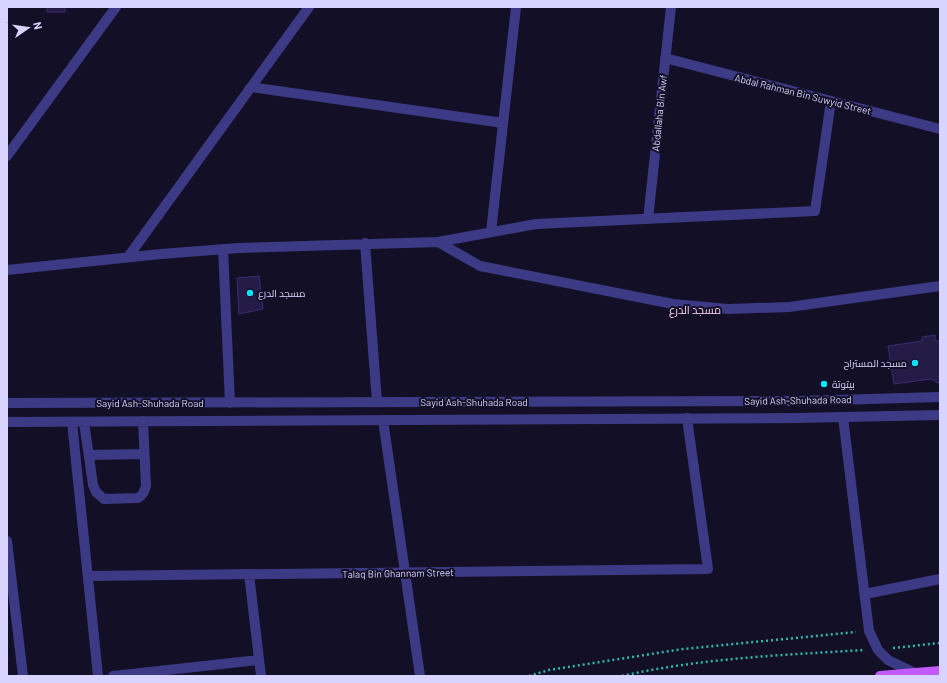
<svg xmlns="http://www.w3.org/2000/svg" width="947" height="683" font-family="Barlow,Cairo,sans-serif">
<style>
.building{fill:#241b47;stroke:#3b2d73}
.lines{fill:none;stroke-linecap:round;stroke-linejoin:round}
.path{stroke:#2fb8b0;stroke-width:2.5;stroke-dasharray:2 3;stroke-linecap:butt}
.minor{stroke:#3d3a85;stroke-width:10}
.major{stroke:#c25bff;stroke-width:10}
.poi-dot{fill:#00e5ff;stroke:#130f26;stroke-width:1.5}
.labels{text-anchor:middle;dominant-baseline:central;stroke-width:4;stroke-linejoin:round;paint-order:stroke}
.street-label{font-size:10px;fill:#d9d4ff;stroke:#130f26}
.poi-label{font-size:10px;fill:#d9d4ff;stroke:#130f26;text-anchor:start}
.neighbourhood-label{font-size:11px;fill:#ffd6f0;stroke:#130f26}
</style>
<rect width="100%" height="100%" fill="#130f26"/>
<path class="building" d="M47 7H65V12H47Z
M259 276 263 309 239 314 237 278Z
M935 335V341H940V384L931 379 894 384 888 346 922 341V337Z"/>
<g class="lines">
<path class="path" d="M893 648 940 643
M529 676 549 670 683 649 856 632
M622 676C701 658 783 655 864 650"/>
<path class="minor" d="M665 58 940 129
M251 87 503 123
M7 156 116 7
M648 219 671 7
M491 232 516 7
M438 242 480 266 673 304 728 309 789 307 940 286
M365 243 377 402
M223 249 230 403
M128 257 309 7
M7 270 161 254 239 248 438 242 536 224 815 211 831 101
M7 403 798 401 940 397
M843 417 869 631 878 650 888 660 917 674
M383 420 420 676
M7 422 796 418 940 415
M72 422 98 676
M84 422 93 485 96 492 104 499 138 498C143 495 144 492 146 486L143 421
M89 455 144 454
M7 541 23 676
M249 574 261 676
M88 576 708 569 687 418
M865 594 940 579
M113 676 259 660"/>
<path class="major" d="M880 676 940 671"/>
</g>
<g class="poi-dot">
<circle cx="250" cy="293" r="4"/>
<circle cx="915" cy="363" r="4"/>
<circle cx="824" cy="384" r="4"/>
</g>
<g class="labels">
<g class="street-label">
<text transform="translate(803 94) rotate(14)">Abdal Rahman Bin Suwyid Street</text>
<text transform="translate(659 113) rotate(-84)">Abdallaha Bin Awf</text>
<text transform="translate(798 400) rotate(-1)">Sayid Ash-Shuhada Road</text>
<text x="474" y="402">Sayid Ash-Shuhada Road</text>
<text x="150" y="403">Sayid Ash-Shuhada Road</text>
<text transform="translate(398 573) rotate(-1)">Talaq Bin Ghannam Street</text>
</g>
<g class="poi-label">
<text x="258" y="293">مسجد الدرع</text>
<text x="907" y="363" text-anchor="end">مسجد المستراح</text>
<text x="832" y="384">بيتوتة</text>
</g>
<g class="neighbourhood-label">
<text x="695" y="309">مسجد الدرع</text>
</g>
</g>
<rect width="947" height="683" fill="none" stroke="#d9d4ff" stroke-width="16"/>
<g transform="translate(28 28) rotate(77)" stroke="#130f26" stroke-width="3" paint-order="stroke">
<path d="M0-3L7 15L0 10L-7 15Z" fill="#d9d4ff"/>
<text y="-6" font-size="11" font-weight="bold" text-anchor="middle" fill="#d9d4ff">N</text>
</g>
</svg>
